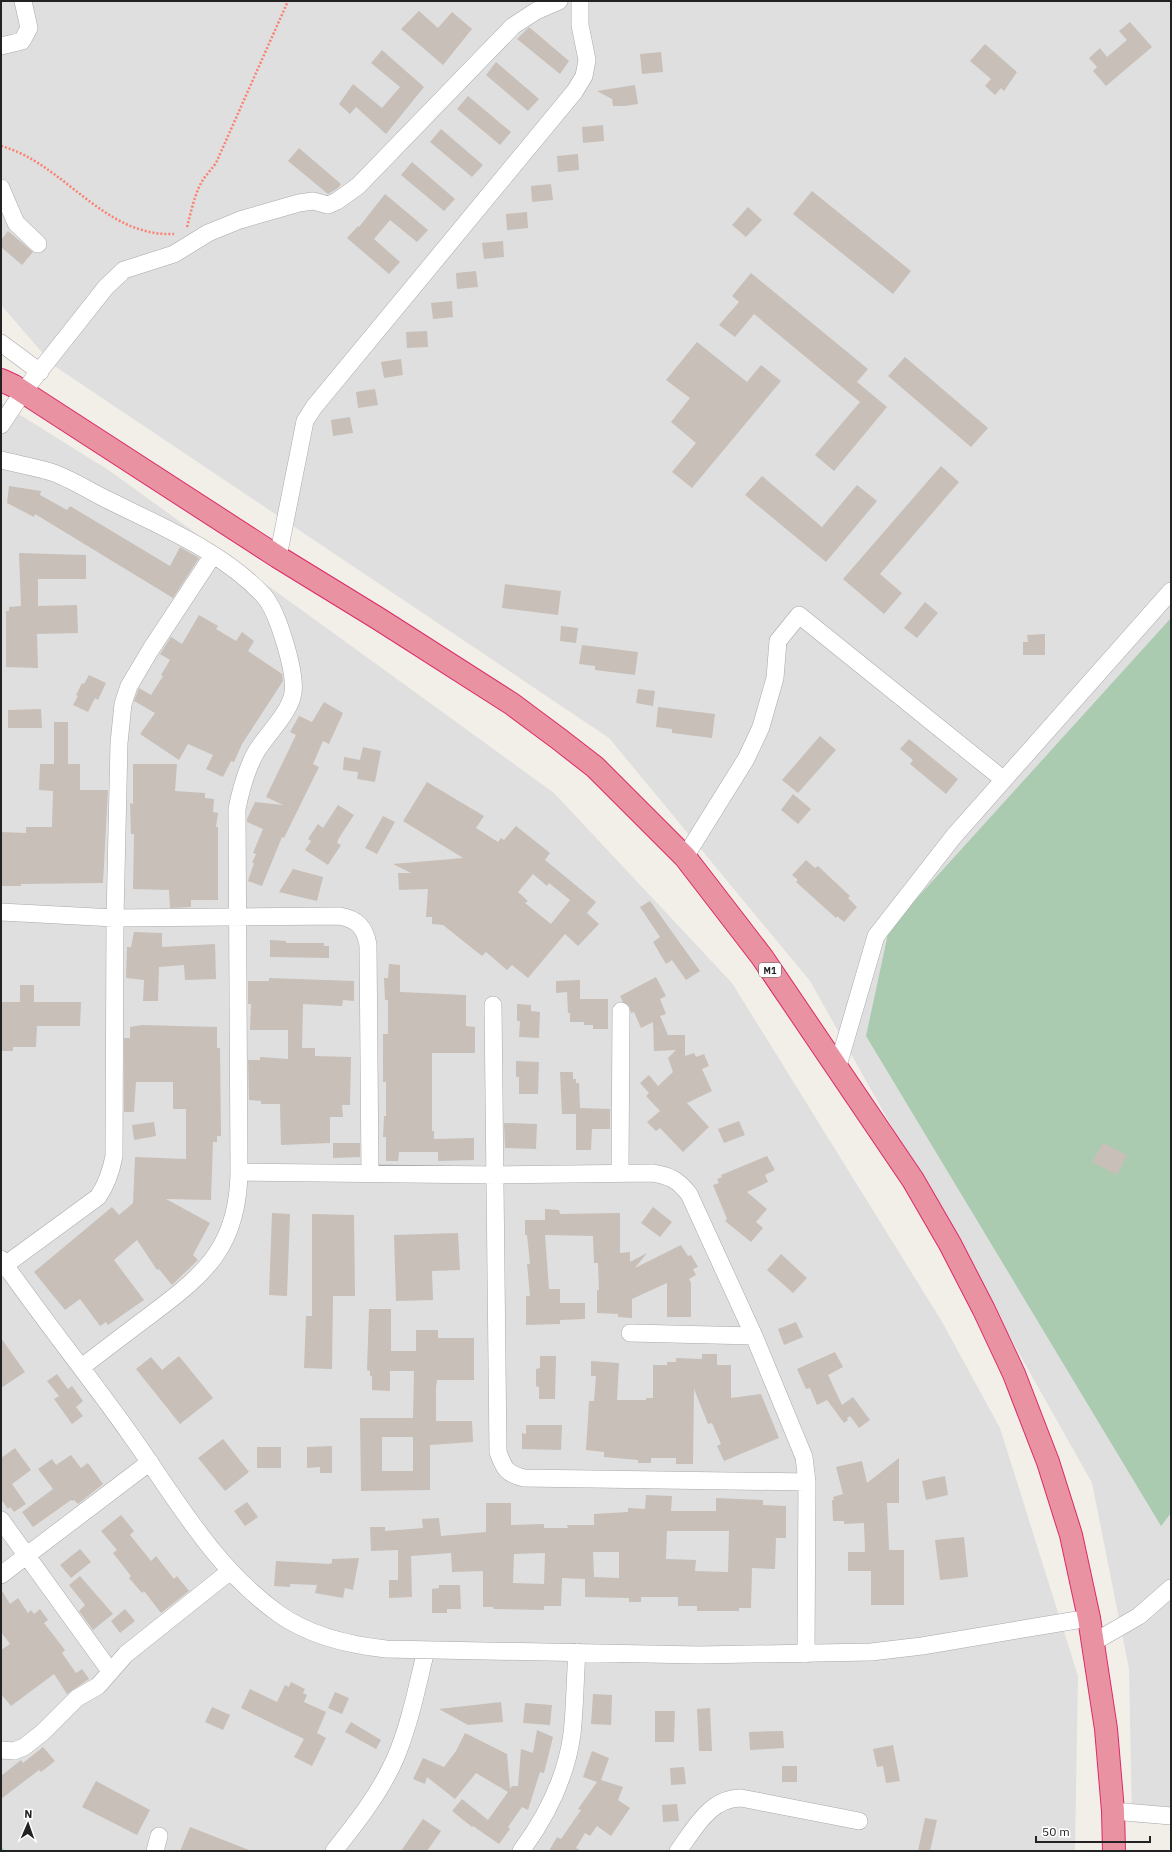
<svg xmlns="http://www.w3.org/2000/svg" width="1172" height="1852" font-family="'IBM Plex Sans',sans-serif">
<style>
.residential{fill:#e0dfdf}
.cemetery{fill:#aacbaf}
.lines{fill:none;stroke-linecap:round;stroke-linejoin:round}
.stream{stroke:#aad3df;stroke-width:4.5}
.building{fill:#c7bfb8;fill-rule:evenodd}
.minor-casing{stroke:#a9a9a9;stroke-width:18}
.highway-casing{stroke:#dc2a67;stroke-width:24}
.path{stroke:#fa8072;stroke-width:2.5;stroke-dasharray:2 2;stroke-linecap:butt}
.minor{stroke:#fff;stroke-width:17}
.highway{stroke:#e892a2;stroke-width:22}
.labels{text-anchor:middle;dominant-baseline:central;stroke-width:3;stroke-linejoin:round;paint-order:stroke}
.shield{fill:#fff;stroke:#646464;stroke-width:1}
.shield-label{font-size:9px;font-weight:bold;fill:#222}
</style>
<rect width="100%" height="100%" fill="#f2efe9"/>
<path class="residential" d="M1 1H1171V1825L1132 1822 1129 1669 1092 1483 810 981 609 738 53 365 1 305Z
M1 403 110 471 554 793 732 983 941 1320 1000 1428 1078 1676 1075 1851H1Z"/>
<path class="cemetery" d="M1171 618V1513L1161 1526 866 1036 889 929Z"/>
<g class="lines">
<path class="stream" d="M1 1849 2 1851"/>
</g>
<path class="building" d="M419 11 438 28 452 12 472 29 443 65 401 29Z
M1130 22 1152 47 1106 86 1093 71 1097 67 1089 58 1100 48 1107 57 1127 40 1119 31Z
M529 27 569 61 560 74 517 39Z
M985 44 1017 72 1004 91 1001 88 995 95 985 86 991 79 970 61Z
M382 50 424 87 386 134 356 107 350 114 339 104 353 84 382 108 400 87 371 63Z
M661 52 663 72 642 74 640 54Z
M496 62 539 99 528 111 486 75Z
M635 85 638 104 625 106H613L612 99 597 91Z
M468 96 511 132 500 145 457 109Z
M603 125 604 141 583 143 582 127Z
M441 129 483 165 472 177 430 142Z
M299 148 341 184 338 188 328 194 288 161Z
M578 154 579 170 558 172 557 156Z
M412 162 455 199 444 211 401 175Z
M551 184 553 200 532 202 531 186Z
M812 191 911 271 893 294 793 214Z
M385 194 428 230 417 242 390 220 374 239 400 262 389 274 347 238 358 226 359 227Z
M748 207 762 220 746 237 732 225Z
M527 212 528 228 507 230 506 214Z
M8 231 33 252 22 265 1 247V240Z
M503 241 504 257 484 259 482 243Z
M476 271 478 287 457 289 456 273Z
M751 273 868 369 857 382 887 407 834 471 815 455 860 402 754 314 735 337 719 325 739 302 732 296Z
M452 301 453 317 433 319 431 303Z
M427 331 428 347 407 348 406 332Z
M697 342 747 382 761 365 781 381 692 488 672 472 696 443 671 422 690 398 666 380Z
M905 357 988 428 971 447 888 376Z
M401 359 403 375 384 378 381 362Z
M375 389 378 405 358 408 356 392Z
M350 417 353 433 333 436 331 420Z
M941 466 959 482 880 574 902 593 884 614 843 579Z
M762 476 822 527 857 485 877 501 826 562 745 495Z
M9 486 41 491 40 495 67 510 70 506 170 566 180 547 199 558 173 598 35 514 34 517 7 503Z
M19 553 86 555V579H38V606L77 605 78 633 37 634 38 668 6 667V611H9V607L21 606Z
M505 584 561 591 558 615 502 608Z
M925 602 938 613 917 638 904 628Z
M199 615 218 626 216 629 236 641 242 632 254 641 248 651 282 674 283 681 242 744 234 762 231 761 223 777 206 769 213 755 188 744 179 760 140 734 155 713 134 701 139 688 151 695 163 676 161 675 170 660 160 654 171 637 182 644Z
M561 626 578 628 576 643 560 641Z
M1045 634V655H1023V642H1028L1027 635Z
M582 645 638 652 635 675 595 670V666L579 664Z
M89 675 106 683 98 700 95 698 88 712 73 705 78 696 76 695 82 683 84 684Z
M638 689 655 691 653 706 636 703Z
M324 702 343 713 329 744 323 741 313 764 319 767 284 838 282 837 262 886 248 881 254 863H252L256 854 253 853 263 829 247 822V819L255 802 283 805 266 797 296 735 290 732 299 716 312 722Z
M658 707 715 714 712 738 672 733V729L656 727Z
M41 709 42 728H8V710Z
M54 722H68V764H80V790H108L103 883 21 884V886H1V832L26 833V827H52L53 791 39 790 40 764H54Z
M820 736 836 750 798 793 782 780Z
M909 739 958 779 946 794 910 764 913 760 900 749Z
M363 747 381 751 375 782 357 779 358 772 343 770 344 757 360 760Z
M133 764H177L175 791 205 793V798L214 799 213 812 218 813 216 827H218V900H191V907L170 908 169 890 133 889 134 834H131L130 803 133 804Z
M427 782 484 816 476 828 498 842 501 838 504 840 516 826 550 853 545 860 596 902 587 913 599 924 578 946 565 934 528 978 512 965 507 970 486 952 482 956 443 925 432 924V917H426L428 889 399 890 398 873H411L393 864 463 858 403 821ZM533 874 547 886 549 883 570 900 551 924 525 903 528 901 518 892Z
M793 794 811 809 798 824 781 810Z
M338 805 354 815 339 838 337 843 341 845 328 865 305 850 311 841 308 839 318 824 323 828Z
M383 816 395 822 377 854 365 848Z
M806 860 815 868 818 866 850 896 848 898 857 907 844 922 837 916 836 918 796 882 798 880 792 875Z
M293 869 323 877 317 901 279 892Z
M650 901 700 971 686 980 672 960 666 964 653 942 660 937 640 907Z
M134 932 162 933V947L215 944 216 979 185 980 184 965 159 967 158 1001H143L144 980 126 978 127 947H131Z
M270 940 286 941V943H324V946H329V958L270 957Z
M389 964 400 965V992L466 995V1026L475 1027V1053H432V1131H434V1139L474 1138V1160L438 1161V1152H399L398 1161H386V1137H383L384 1116H386V1082H383V1034H388V1000H385L384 978H388Z
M656 977 666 996 660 999 666 1014 660 1016 668 1035H685V1056L694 1053 696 1057 704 1054 709 1066 702 1069 712 1091 687 1103 709 1127 683 1152 660 1128 656 1131 647 1122 660 1111 646 1096 649 1093 640 1083 649 1075 658 1086 673 1072 668 1058 676 1050 654 1051 653 1022 641 1028 634 1012 631 1013 629 1006 623 1002 620 996Z
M269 978 354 981V1001L343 1000 342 1006 303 1004 302 1048H315V1056L351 1057 350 1105H342L343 1117H330V1143L281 1145 280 1104H261V1101L249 1100 248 1060H260V1057L288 1059V1030H250L251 1004H248V981H269Z
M580 980V999H608V1029H593V1025H584V1022H570V1013H568L567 992 556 993V981Z
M20 985H34V1002H81L80 1026H37L36 1047H13V1051H1V1002H20Z
M517 1004 531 1005V1011L540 1012 539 1038 519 1037 520 1021H517Z
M142 1025 217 1027V1048H220L221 1136H217V1142H213L211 1200 166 1199 210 1223 193 1255 198 1260 172 1285 159 1269 157 1270 137 1240 114 1260 144 1300 108 1325 106 1322 100 1326 80 1299 65 1310 34 1272 112 1207 119 1215 133 1203 135 1157 186 1159V1109H173V1082H136L134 1112H124V1038H130V1027Z
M516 1061 539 1062 538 1094H519V1077H516Z
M560 1072H573V1079H576V1083H579L580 1108 610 1109V1129H592L591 1150H576V1114H562Z
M739 1121 745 1135 724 1143 718 1129Z
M154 1122 156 1136 134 1140 132 1125Z
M504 1123 537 1124 536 1149 505 1148Z
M333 1143H360V1157L333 1158Z
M1103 1143 1127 1155 1117 1175 1092 1162Z
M767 1156 775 1170 765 1175 768 1182 747 1192 767 1209 756 1222 763 1228 751 1242 725 1221 727 1219 713 1185 719 1183 717 1179 722 1177 721 1175Z
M653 1207 672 1222 660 1237 641 1223Z
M545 1209 559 1210 560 1214 620 1213V1253L630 1252V1262L647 1253 635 1268 681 1245 688 1256 691 1255 698 1267 693 1269 696 1275 689 1279 691 1283V1317H667V1283L632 1299V1318L618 1317V1314L597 1313V1290H599L598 1263H594L593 1236 545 1235 549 1289H560V1303H585V1319L560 1320V1324L526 1325V1296H530L527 1264H530L527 1235H525V1220H545Z
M272 1213 290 1214 287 1296 269 1295Z
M312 1214 354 1215 355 1296H333L332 1369 304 1368 306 1316H312Z
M458 1233 460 1270 432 1271 433 1300 396 1301 394 1235Z
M781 1254 807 1278 793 1293 767 1270Z
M369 1309H391V1351H416V1330H438V1338H474V1380H437L436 1389V1421H472L473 1442 430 1445V1490L361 1491 360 1418H413L414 1371H390V1391L372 1390V1376H370V1371L367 1370ZM382 1437H413V1471H382Z
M796 1322 803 1337 784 1345 778 1329Z
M1 1338 25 1372 1 1388Z
M835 1352 843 1367 828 1375 842 1405 853 1397 870 1420 859 1428 850 1416 847 1418 848 1420 844 1423 827 1400 817 1405 810 1388 806 1389 797 1369Z
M702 1354H717V1365H731V1398L761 1394 779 1438 724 1461 717 1446 721 1444 712 1423 708 1424 694 1389 693 1464H676V1458H651V1463H638V1460L604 1457V1452L586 1450 589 1401H594L596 1376H591V1361L619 1363 617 1400H646V1398H653V1365H667V1362H676V1358L702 1359Z
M179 1356 213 1398 180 1424 136 1369 151 1357 162 1370Z
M540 1356H556L555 1399H539V1387L536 1386V1369L540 1368Z
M57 1374 68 1389 72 1386 83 1401 76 1407 83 1416 72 1424 54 1399 59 1396 47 1381Z
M526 1425H562L561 1450 522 1449V1433L526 1434Z
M223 1439 249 1472 225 1491 198 1458Z
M332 1446V1473H320V1467L307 1468V1447Z
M257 1447H281V1468H257Z
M15 1448 31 1470 12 1484 26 1504 14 1512 10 1507 8 1509 1 1499V1458Z
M71 1455 81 1468 88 1463 103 1484 78 1504 74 1500 72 1501 71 1500 33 1527 22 1512 53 1489 38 1469 52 1459 56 1465Z
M899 1458V1503H887L889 1550H904V1605H871V1571H848V1552H865L864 1523 844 1524V1521H833L832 1500H834L833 1497 843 1494 836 1467 862 1461 867 1483Z
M945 1476 948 1495 926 1500 922 1481Z
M646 1495 672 1496 671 1511H716V1498L763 1500V1505L786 1506V1538H776L775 1569 752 1568 751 1608H739V1611H697V1606H678V1597H641V1602H629V1598L585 1597V1579L562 1578 561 1606H544V1610L494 1609 493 1607H483V1571L452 1572 451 1553 411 1556 412 1597 389 1598V1580H398V1550L371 1551 370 1527H385V1531L423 1528 422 1519 439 1518 441 1536 486 1532V1503H511V1525L544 1524V1528H568L567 1525H594V1514L628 1512V1508L645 1509ZM667 1531H729L728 1572 695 1571 696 1560 666 1559ZM593 1552H619V1578L594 1577ZM545 1553 544 1584 513 1583 514 1554Z
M247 1502 258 1517 245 1526 234 1511Z
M121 1515 134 1531 130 1535 151 1561 156 1556 174 1579 177 1576 189 1591 161 1613 144 1591 142 1593 129 1578 131 1576 113 1553 117 1550 101 1531Z
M964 1537 968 1577 940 1580 935 1540Z
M80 1549 91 1562 71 1578 60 1565Z
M359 1558 353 1590 345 1588 343 1598 315 1593 317 1585 290 1584V1587L274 1586 276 1561 329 1564 332 1563V1559Z
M80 1576 113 1614 93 1630 79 1611 85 1605 69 1585Z
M439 1585H460L461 1609H447V1613H432V1589L439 1588Z
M1 1589 10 1604 18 1598 28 1613 31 1610 34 1614 40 1609 48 1620 44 1623 65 1650 62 1653 76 1673 82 1669 89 1679 67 1694 54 1674 11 1706 1 1694V1650L10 1644 1 1632Z
M125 1609 135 1621 120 1633 111 1621Z
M291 1682 305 1689 303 1693 307 1695 304 1702 326 1712 317 1733 326 1738 312 1766 294 1757 304 1739 241 1708 250 1689 277 1702 285 1685 289 1687Z
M335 1692 349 1698 342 1714 328 1708Z
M593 1694 612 1695 611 1725 591 1724Z
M501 1702 503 1722 468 1725 439 1709Z
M525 1703 552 1705 550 1725 523 1723Z
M212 1707 230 1715 223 1730 205 1722Z
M710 1708 712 1751H699L697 1709Z
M655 1711H675L674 1742H655Z
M351 1722 381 1740 376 1749 345 1732Z
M537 1730 553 1737 544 1773 540 1772 528 1810 522 1807 508 1827 510 1829 499 1844 473 1826 472 1827 452 1811 462 1799 488 1820 508 1792 476 1773 455 1799 427 1777 425 1784 413 1779 423 1758 444 1767 456 1751 465 1733 507 1754 510 1789 512 1786H518L521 1749 533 1753Z
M783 1731 784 1748 750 1750 749 1732Z
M893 1745 900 1781 886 1783 883 1766 877 1767 873 1749Z
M43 1747 55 1761 41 1772 39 1770 1 1799V1776L21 1760 23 1763Z
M592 1751 609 1758 601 1780 623 1787 618 1800 630 1808 611 1836 597 1826 590 1836 585 1833 576 1848 582 1851H549L557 1837 561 1839 581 1810 578 1809 597 1782 583 1777Z
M782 1766H797V1782H782Z
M684 1767 686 1784 671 1785 670 1768Z
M96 1781 150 1810 137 1835 82 1807Z
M677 1804 679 1821 663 1822 662 1805Z
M925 1818 937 1820 930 1851H918Z
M423 1819 441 1831 427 1851H401Z
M190 1827 249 1850V1851H180Z"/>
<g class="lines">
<g class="minor-casing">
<path id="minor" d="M1 46 22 41 29 28 23 1
M1 188 16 223 38 244
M1 343 40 372
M1 425 23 392 106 287 124 270 174 254 208 233 240 220 299 203 313 201 328 205 337 201 358 186 513 26 536 11 559 1
M1 460C17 464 35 467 51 472 70 478 89 491 108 500 160 526 224 552 264 596 278 612 296 672 293 693 290 713 266 735 256 752 246 770 241 789 237 809L239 1172C238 1244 208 1272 153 1313 129 1331 105 1349 82 1367
M278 557 305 421 314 407 575 91 584 76 587 60 580 25V1
M685 857 746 759 761 727 775 678 778 641 799 615 1004 780
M1 912 115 918 339 916C357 919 365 927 368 945L370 1173
M493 1005 498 1452C504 1469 507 1474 524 1478L807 1482
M837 1069 876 936 954 836 1171 591
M239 1172 496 1175 652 1173C670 1176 677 1179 689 1194L754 1336 804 1457 807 1482 806 1654
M620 1173 621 1011
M1 1259C42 1318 88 1375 130 1434 175 1497 214 1568 279 1614 310 1636 349 1645 386 1649L699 1655 871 1652 922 1646 1089 1618
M1 1268 98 1197C107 1184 111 1172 114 1156L115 918 119 743 123 704 129 686 151 649 213 555
M630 1333 754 1336
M1 1520 110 1671
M1 1575 150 1462
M1094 1642 1139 1616 1171 1588
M1 1750 14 1751 24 1747 42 1733 77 1698 98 1686 126 1654 229 1572
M1113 1811 1171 1816
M155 1851 159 1836
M334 1851C357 1822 380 1793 395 1759 410 1724 417 1687 426 1650
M521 1851C547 1816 566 1778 572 1734 575 1707 575 1679 577 1652
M678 1851C695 1828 710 1798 741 1798L859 1821"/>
</g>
<g class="highway-casing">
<path id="highway" d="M1 380 14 386 278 557 379 619 512 704 559 739 595 767 685 857 762 957 913 1180 950 1244 984 1310 1014 1374 1048 1462 1071 1535 1089 1618 1106 1729 1113 1811 1114 1851"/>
</g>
<path class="path" d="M1 146C64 163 103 237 174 234
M187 227C191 212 194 197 201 183 205 176 211 170 216 163L288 1"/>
<use href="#minor" class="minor"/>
<use href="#highway" class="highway"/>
</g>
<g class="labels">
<rect class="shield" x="759" y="963" width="22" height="14" rx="3"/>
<g class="shield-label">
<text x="770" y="970">M1</text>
</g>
</g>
<rect width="1172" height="1852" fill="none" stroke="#222222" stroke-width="4"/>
<g transform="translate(28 1824) rotate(2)" stroke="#ffffff" stroke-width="3" paint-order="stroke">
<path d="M0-3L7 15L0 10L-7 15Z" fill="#222222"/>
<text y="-6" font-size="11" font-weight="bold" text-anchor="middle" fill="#222222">N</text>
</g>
<path d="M1036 1836v6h114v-6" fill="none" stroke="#222222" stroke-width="2"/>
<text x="1042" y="1836" font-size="12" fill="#222222" stroke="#ffffff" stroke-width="3" paint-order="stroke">50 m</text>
</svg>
